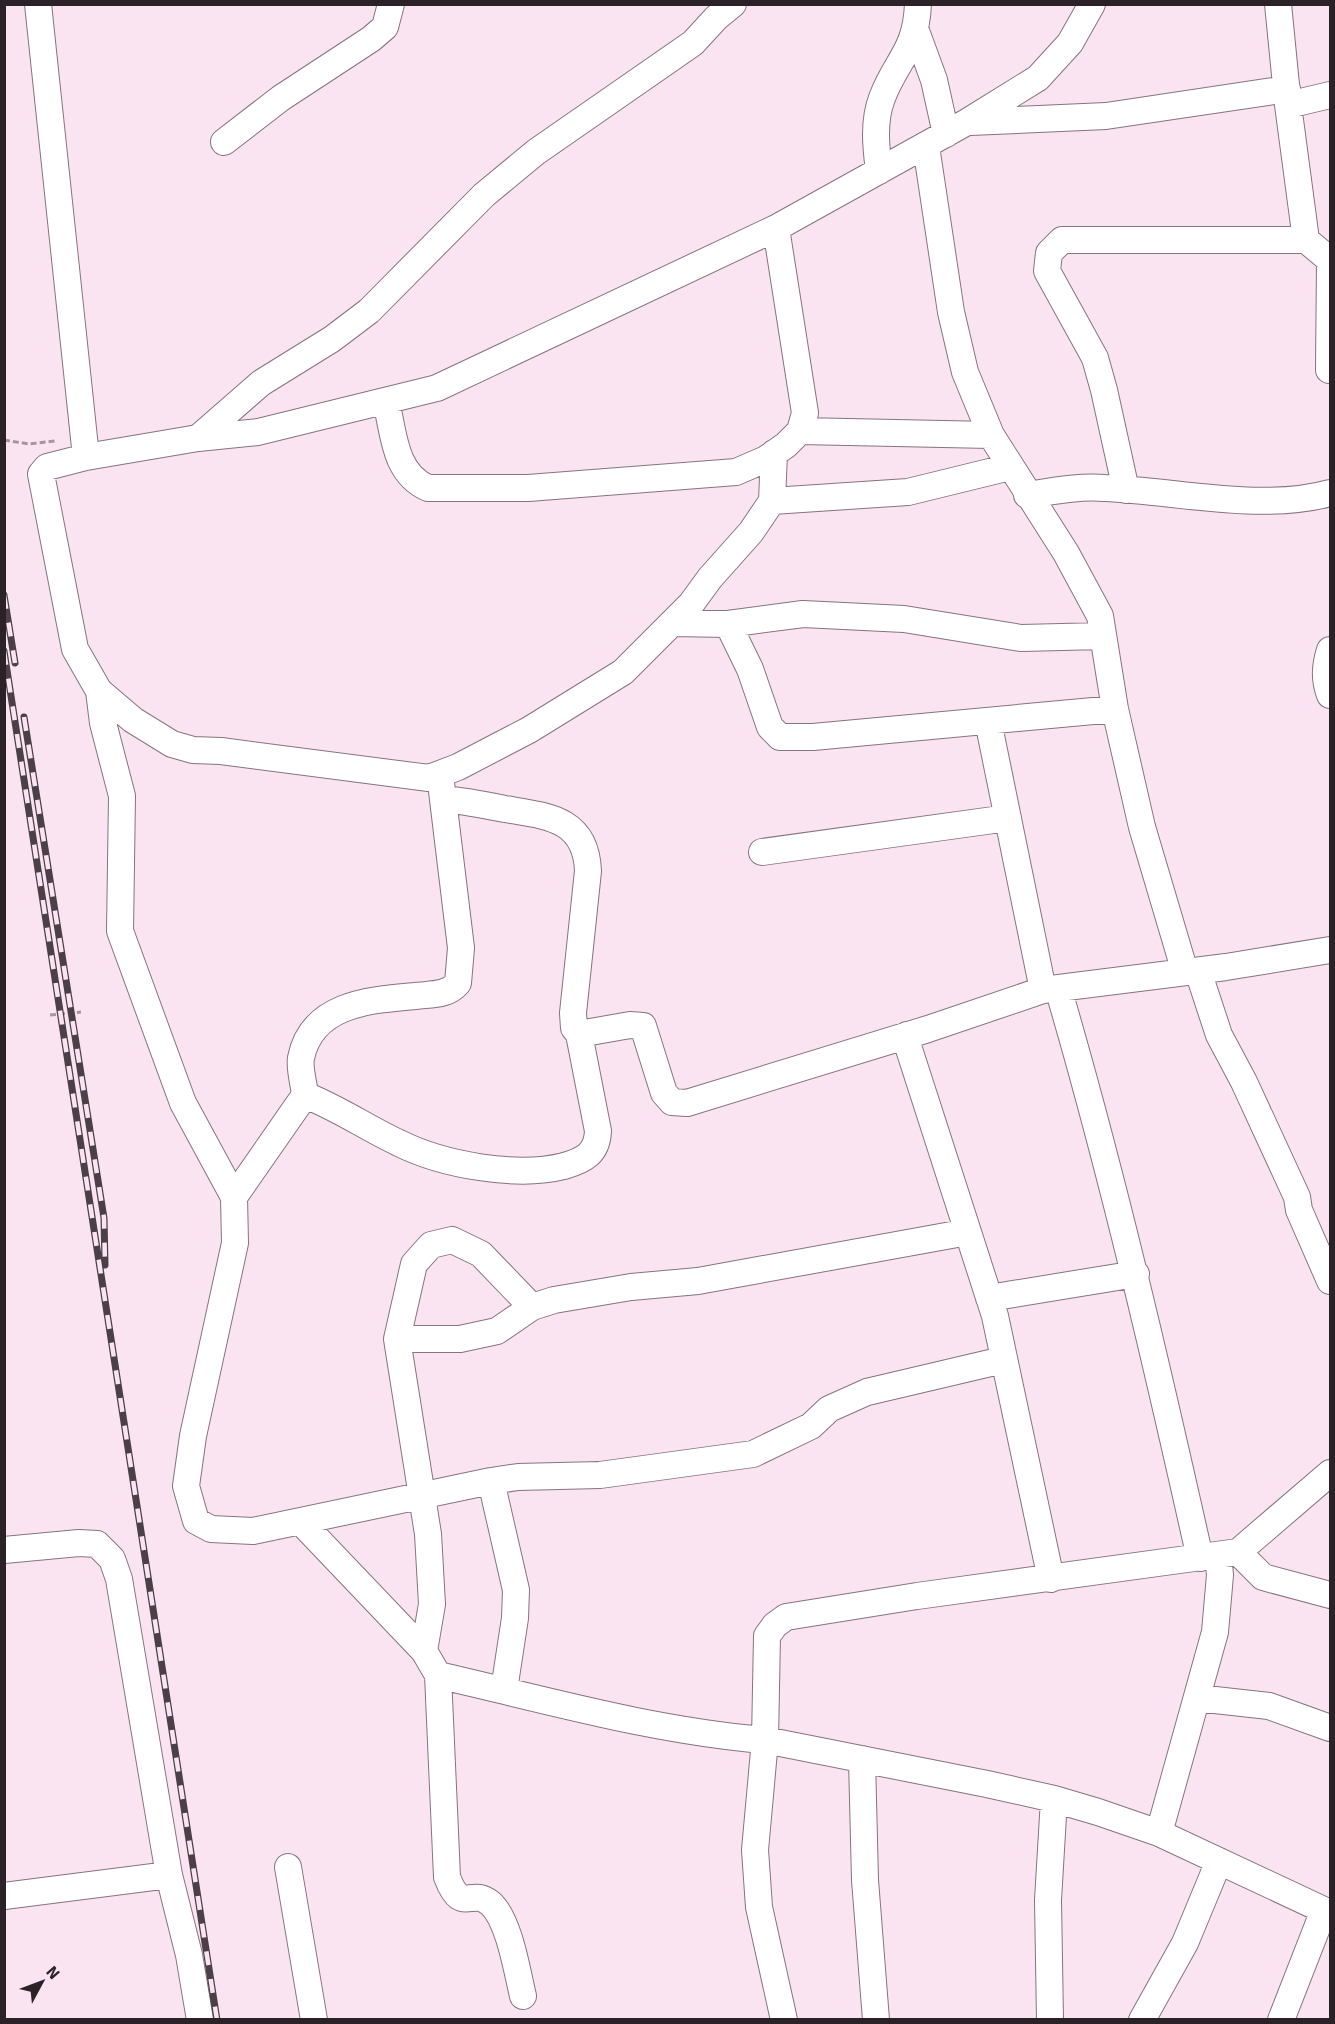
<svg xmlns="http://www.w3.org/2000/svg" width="1335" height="2024" font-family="Signika,sans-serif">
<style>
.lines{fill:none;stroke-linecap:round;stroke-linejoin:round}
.minor-casing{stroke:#87737e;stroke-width:28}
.path{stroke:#a6959e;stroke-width:3;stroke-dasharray:6 3;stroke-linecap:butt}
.minor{stroke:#fff;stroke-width:26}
.rail-casing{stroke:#4b4047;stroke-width:7}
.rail{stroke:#fbe4f1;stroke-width:4.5;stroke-dasharray:14;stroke-linecap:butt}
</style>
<rect width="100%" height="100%" fill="#fbe4f1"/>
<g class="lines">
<g class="minor-casing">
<path id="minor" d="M38 4 86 457
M1278 4 1288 105
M916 31 934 80 946 134
M1330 95 1288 105 1306 240 1330 260
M970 122 1106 116 1287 89
M224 142 281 98 371 39 385 27 391 4
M926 146 951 312 965 372 991 435 1066 553 1100 616 1115 709 1142 827 1185 972
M879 171C876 148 873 121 882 98 896 60 916 52 918 4
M1329 370 1330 261
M386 401C394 434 394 473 428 488H528L736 472 766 459 786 445 800 431 805 413 776 228
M800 431 991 435
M198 438 261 383 332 339 369 311 484 195 536 152 693 43 716 18 733 4
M774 453 772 501 751 532 710 578 691 604 623 672 529 730 458 767 429 778 221 751 193 750 172 744 133 720 99 691 75 649 41 474 47 467 86 457 198 438 258 432 437 388 776 228 967 122 1038 78 1070 43 1092 4
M1126 490 1104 390 1095 358 1047 271 1049 253 1062 240H1306
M1027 495C1053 491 1079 486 1105 488 1176 491 1262 512 1330 493
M772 501 908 492 1010 467
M672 623 728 624 803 614 904 619 1021 638 1103 636
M728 624 750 669 770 727 780 737H813L1115 709
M1330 650C1325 666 1324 679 1330 695
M99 691 103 723 122 796 120 931 183 1103 234 1197 235 1243 193 1436 186 1486 196 1521 211 1529 253 1531 491 1481 518 1477 600 1475 753 1454 811 1426 829 1409 867 1392 1003 1360
M988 721 1043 990
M762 852 1008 818
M1198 971 1219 1035 1244 1082 1297 1197 1299 1210 1330 1281
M1058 988C1113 1176 1157 1366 1200 1558
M579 1034 630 1025 643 1026 664 1093 672 1102 687 1103 928 1029 1043 990 1226 967 1330 950
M907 1035 908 1046 995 1316 1051 1579
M305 1095C338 1108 367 1128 399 1143 443 1165 517 1178 564 1166 585 1160 597 1153 598 1131L579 1034 574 1028 573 1013 588 871C586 818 547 816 505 809 485 805 465 801 444 799
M234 1197 305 1095C304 1084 299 1068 301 1058 312 1003 371 1000 415 996 431 994 447 996 458 983L461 948 441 783
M989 1298 1136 1274
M397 1339H460L497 1331 532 1307 554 1300 631 1287 698 1281 968 1232
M491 1481 516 1590 515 1618 504 1690
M302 1523 424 1651 438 1675C546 1700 654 1731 765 1740L987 1784 1054 1799 1098 1812 1159 1833 1330 1913
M4 1550 79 1543 97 1544 112 1559 119 1579 169 1875 189 1955 200 2020
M1238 1552 1263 1577 1330 1595
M424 1651 432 1604 428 1534 397 1339 414 1264 431 1245 452 1240 481 1254 532 1307
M438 1675 447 1877C462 1916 470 1887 490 1903 509 1919 517 1971 523 1996
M1197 1698 1269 1706 1330 1728
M862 1759 865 1880 876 2020
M1159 1833 1215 1632 1220 1575 1218 1555
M288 1867 314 2020
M4 1896 169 1875
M784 2020 759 1907 755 1850 765 1740 767 1636 775 1625 786 1617 917 1596 1238 1552 1330 1473
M1050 2020 1048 1900 1054 1799
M1142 2020 1185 1943 1219 1861
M1281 2020 1324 1910"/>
</g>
<path class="path" d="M4 440 29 444 55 441
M50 1015 81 1012"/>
<use href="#minor" class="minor"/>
<g class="rail-casing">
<path id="rail" d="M4 595 15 663
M4 651 217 2020
M24 717 104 1218 105 1265"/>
</g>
<use href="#rail" class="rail"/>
</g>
<rect width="1335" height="2024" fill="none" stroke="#2b2227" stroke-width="12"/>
<g transform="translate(42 1982) rotate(49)" stroke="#fbe4f1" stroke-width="4.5" paint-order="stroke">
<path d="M0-4.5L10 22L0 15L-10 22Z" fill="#2b2227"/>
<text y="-9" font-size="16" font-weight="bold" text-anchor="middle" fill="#2b2227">N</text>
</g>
</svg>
